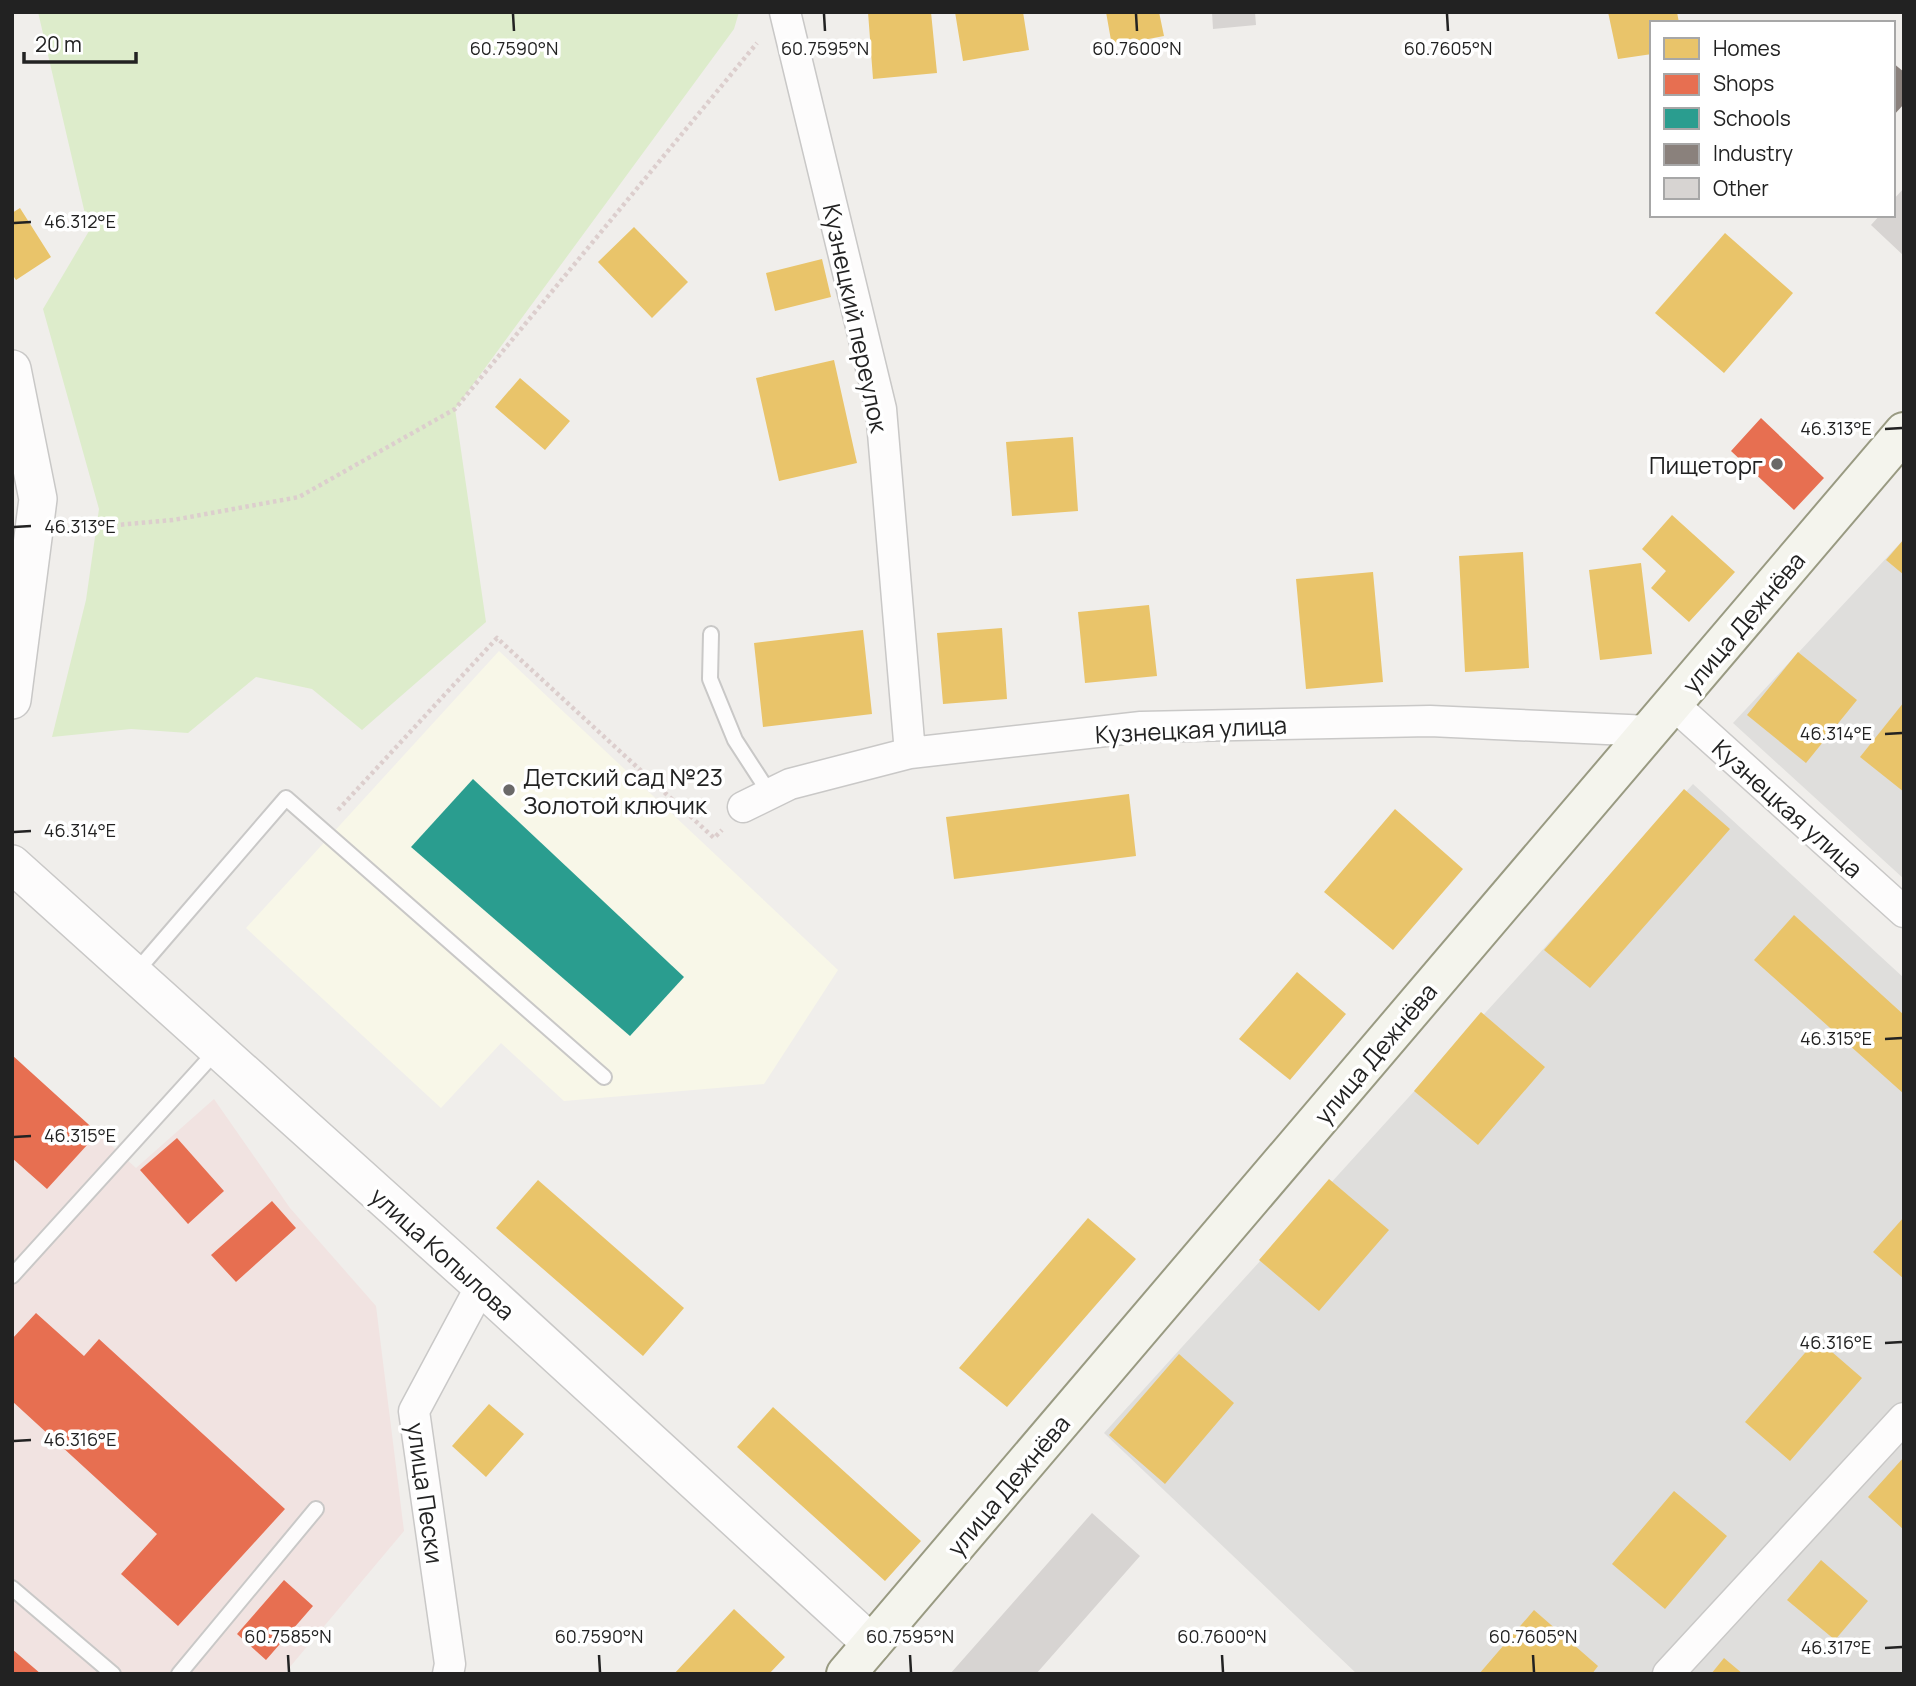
<svg xmlns="http://www.w3.org/2000/svg" width="1916" height="1686" font-family="Manrope,sans-serif">
<style>
.residential{fill:#dfdedc}
.commercial{fill:#f1e3e1}
.education{fill:#f8f7e8}
.grass{fill:#ddeccb}
.homes{fill:#e9c46a}
.shops{fill:#e76f51}
.schools{fill:#2a9d8f}
.industry{fill:#8a817c}
.building{fill:#d7d4d2}
.lines{fill:none;stroke-linecap:round;stroke-linejoin:round}
.service-casing{stroke:#c9c8c7;stroke-width:18}
.minor-casing{stroke:#c9c8c7;stroke-width:33}
.tertiary-casing{stroke:#c9c8c7;stroke-width:40}
.secondary-casing{stroke:#999a82;stroke-width:42}
.path{stroke:#dccecd;stroke-width:4.5;stroke-dasharray:3.5 3.5;stroke-linecap:butt}
.service{stroke:#fdfcfc;stroke-width:14}
.minor{stroke:#fdfcfc;stroke-width:30}
.tertiary{stroke:#fdfcfc;stroke-width:37}
.secondary{stroke:#f4f4ed;stroke-width:38}
.ticks{fill:none;stroke:#222;stroke-width:2.5}
.poi-dot{fill:#6a6968;stroke:#fff;stroke-width:2.5}
.labels{text-anchor:middle;dominant-baseline:central;stroke-width:7;stroke-linejoin:round;paint-order:stroke}
.street-label{font-size:24px;fill:#222;stroke:#fff}
.poi-label{font-size:24px;fill:#222;stroke:#fff;text-anchor:end}
.ticks-label{font-size:18px;text-anchor:middle;fill:#222;stroke:#fff;stroke-width:7;stroke-linejoin:round;paint-order:stroke}
</style>
<rect width="100%" height="100%" fill="#f0eeeb"/>
<path class="residential" d="M1904 539V879L1733 723Z
M1693 784 1904 978V1674H1357L1104 1433Z"/>
<path class="commercial" d="M12 1055 136 1168 214 1099 290 1208 376 1306 404 1531 284 1674H12Z"/>
<path class="education" d="M499 651 838 970 764 1084 564 1101 501 1043 441 1108 246 928Z"/>
<path class="grass" d="M38 12H739L734 29 455 409 486 622 362 730 312 689 256 677 188 733 131 729 52 737 86 600 99 509 43 309 89 231Z"/>
<path class="homes" d="M868 12H931L937 73 873 79Z
M955 12H1023L1029 50 963 61Z
M1106 12H1159L1164 36 1112 46Z
M1608 12H1677L1679 23H1652V54L1618 59Z
M20 208 51 257 16 280 12 274V213Z
M634 227 688 282 652 318 598 262Z
M1725 233 1793 293 1724 373 1655 313Z
M822 259 831 297 775 311 766 273Z
M834 360 857 463 779 481 756 378Z
M520 378 570 421 545 450 495 407Z
M1073 437 1078 511 1012 516 1006 442Z
M1672 515 1735 572 1689 622 1651 588 1666 571 1642 549Z
M1904 539V575L1886 560Z
M1523 552 1529 668 1465 672 1459 556Z
M1641 563 1652 654 1600 660 1589 570Z
M1373 572 1383 682 1306 689 1296 579Z
M1149 605 1157 676 1085 683 1078 612Z
M1002 628 1007 699 943 704 937 633Z
M863 630 872 714 763 727 754 643Z
M1798 652 1857 700 1806 763 1747 715Z
M1904 702V792L1860 757Z
M1684 789 1730 829 1590 988 1544 950Z
M1129 794 1136 856 954 879 946 817Z
M1395 809 1463 869 1393 950 1324 892Z
M1794 915 1904 1015V1094L1754 960Z
M1297 972 1346 1014 1290 1080 1239 1039Z
M1481 1012 1545 1067 1478 1145 1414 1091Z
M1329 1179 1389 1230 1319 1311 1259 1260Z
M538 1180 684 1308 643 1356 496 1228Z
M1904 1217V1279L1873 1252Z
M1088 1218 1136 1259 1007 1407 959 1368Z
M1817 1339 1862 1378 1790 1461 1745 1422Z
M1179 1354 1234 1403 1165 1484 1109 1435Z
M489 1404 524 1434 486 1477 452 1446Z
M773 1407 921 1541 885 1581 737 1447Z
M1904 1457V1530L1868 1497Z
M1674 1491 1727 1536 1665 1609 1612 1564Z
M1821 1560 1868 1601 1835 1640 1787 1600Z
M734 1609 785 1657 769 1674H674Z
M1534 1610 1598 1666 1592 1674H1479Z
M1724 1658 1743 1674H1711Z"/>
<path class="shops" d="M1761 418 1824 478 1794 510 1731 451Z
M12 1055 98 1133 47 1189 12 1158Z
M177 1138 224 1191 188 1224 140 1170Z
M272 1201 296 1228 236 1282 211 1255Z
M36 1313 84 1356 99 1339 285 1509 178 1626 121 1574 157 1534 12 1401V1339Z
M284 1580 313 1606 266 1660 237 1634Z
M12 1649 41 1674H12Z"/>
<path class="schools" d="M473 779 684 977 630 1036 411 847Z"/>
<path class="industry" d="M1893 63 1904 72V104L1893 116Z"/>
<path class="building" d="M1212 12H1255L1256 25 1213 29Z
M1904 188V256L1871 225 1880 215H1893V200Z
M1092 1513 1140 1556 1036 1674H950Z"/>
<g class="lines">
<g class="service-casing">
<path id="service" d="M711 634 710 679 735 740 770 794
M135 973 286 798 604 1077
M12 1276 218 1049
M12 1588 113 1674
M179 1674 316 1509"/>
</g>
<g class="minor-casing">
<path id="minor" d="M785 12 881 409 910 753
M1673 704 1904 912
M743 807 790 784 910 753 1141 727 1430 721 1650 731
M448 1674 450 1664 414 1411 481 1286
M1668 1674 1904 1418"/>
</g>
<g class="tertiary-casing">
<path id="tertiary" d="M12 369 38 499 12 700
M12 864 481 1286 872 1644"/>
</g>
<g class="secondary-casing">
<path id="secondary" d="M846 1674 1904 432"/>
</g>
<path class="path" d="M72 529 173 520 299 497 455 409 757 43
M338 810 497 638 714 838 722 830"/>
<use href="#service" class="service"/>
<use href="#minor" class="minor"/>
<use href="#tertiary" class="tertiary"/>
<use href="#secondary" class="secondary"/>
</g>
<path class="ticks" d="M513 14 514 31M824 14 825 31M1136 14 1137 31M1447 14 1448 31M14 223 31 222M1885 429 1902 428M14 527 31 526M1885 734 1902 733M14 832 31 831M1885 1039 1902 1038M14 1137 31 1136M1885 1343 1902 1342M14 1441 31 1440M1885 1648 1902 1647M288 1655 289 1672M599 1655 600 1672M910 1655 911 1672M1222 1655 1223 1672M1533 1655 1534 1672"/>
<g class="poi-dot">
<circle cx="1777" cy="464" r="7"/>
<circle cx="509" cy="790" r="7"/>
</g>
<g class="labels">
<g class="street-label">
<text transform="translate(856 318) rotate(78)">Кузнецкий переулок</text>
<text transform="translate(1743 622) rotate(-50)">улица Дежнёва</text>
<text transform="translate(1191 729) rotate(-3)">Кузнецкая улица</text>
<text transform="translate(1788 808) rotate(42)">Кузнецкая улица</text>
<text transform="translate(1375 1053) rotate(-50)">улица Дежнёва</text>
<text transform="translate(443 1253) rotate(42)">улица Копылова</text>
<text transform="translate(1008 1485) rotate(-50)">улица Дежнёва</text>
<text transform="translate(426 1493) rotate(82)">улица Пески</text>
</g>
<g class="poi-label">
<text x="1763" y="464">Пищеторг</text>
<text x="523" y="776" text-anchor="start">Детский сад №23<tspan x="523" dy="28">Золотой ключик</tspan></text>
</g>
</g>
<g class="ticks-label">
<text x="514" y="55">60.7590°N</text>
<text x="825" y="55">60.7595°N</text>
<text x="1137" y="55">60.7600°N</text>
<text x="1448" y="55">60.7605°N</text>
<text x="80" y="228">46.312°E</text>
<text x="1836" y="435">46.313°E</text>
<text x="80" y="533">46.313°E</text>
<text x="1836" y="740">46.314°E</text>
<text x="80" y="837">46.314°E</text>
<text x="1836" y="1045">46.315°E</text>
<text x="80" y="1142">46.315°E</text>
<text x="1836" y="1349">46.316°E</text>
<text x="80" y="1446">46.316°E</text>
<text x="288" y="1643">60.7585°N</text>
<text x="599" y="1643">60.7590°N</text>
<text x="910" y="1643">60.7595°N</text>
<text x="1222" y="1643">60.7600°N</text>
<text x="1533" y="1643">60.7605°N</text>
<text x="1836" y="1654">46.317°E</text>
</g>
<rect width="1916" height="1686" fill="none" stroke="#222222" stroke-width="28"/>
<rect x="1650" y="21" width="245" height="196" fill="#ffffff" stroke="#a7a7a7" stroke-width="2"/>
<rect x="1664" y="38" width="35" height="21" fill="#e9c46a" stroke="#a7a7a7" stroke-width="2"/>
<text x="1713" y="56" font-size="21" fill="#222222">Homes</text>
<rect x="1664" y="74" width="35" height="21" fill="#e76f51" stroke="#a7a7a7" stroke-width="2"/>
<text x="1713" y="91" font-size="21" fill="#222222">Shops</text>
<rect x="1664" y="108" width="35" height="21" fill="#2a9d8f" stroke="#a7a7a7" stroke-width="2"/>
<text x="1713" y="126" font-size="21" fill="#222222">Schools</text>
<rect x="1664" y="144" width="35" height="21" fill="#8a817c" stroke="#a7a7a7" stroke-width="2"/>
<text x="1713" y="161" font-size="21" fill="#222222">Industry</text>
<rect x="1664" y="178" width="35" height="21" fill="#d7d4d2" stroke="#a7a7a7" stroke-width="2"/>
<text x="1713" y="196" font-size="21" fill="#222222">Other</text>
<path d="M24 52v10h112v-10" fill="none" stroke="#222222" stroke-width="3.5"/>
<text x="35" y="52" font-size="21" fill="#222222" stroke="#ffffff" stroke-width="5" paint-order="stroke">20 m</text>
</svg>
